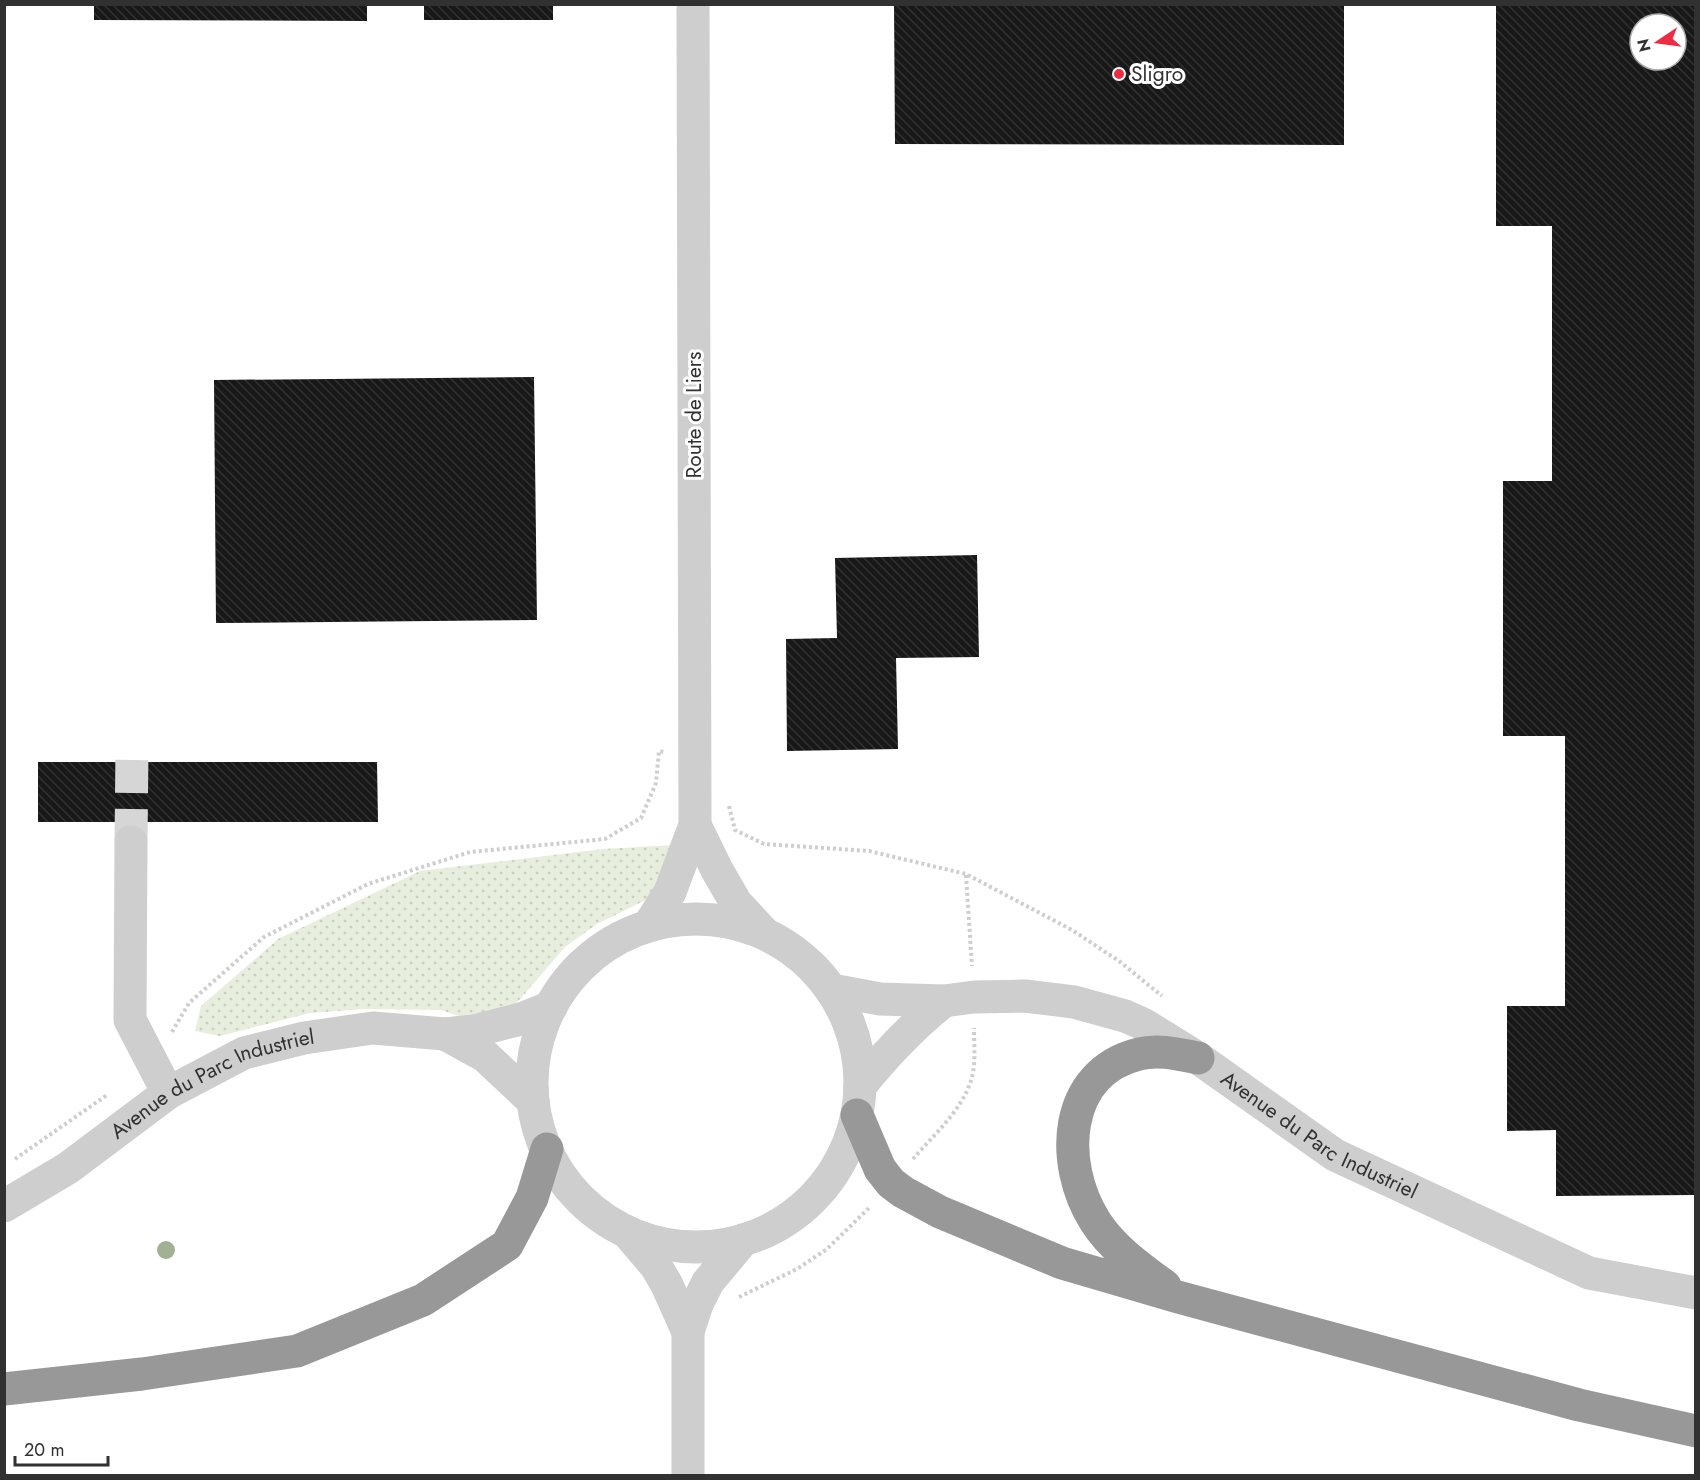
<svg xmlns="http://www.w3.org/2000/svg" width="1700" height="1480" font-family="Jost,sans-serif">
<style>
.green{fill:url(#green-dots)}
.building{fill:url(#building-back-hatch);fill-rule:evenodd}
.lines{fill:none;stroke-linecap:round;stroke-linejoin:round}
.minor-tunnel{stroke:#d6d6d6;stroke-width:33;stroke-dasharray:33 16;stroke-linecap:butt}
.path{stroke:#cecece;stroke-width:4;stroke-dasharray:3 3;stroke-linecap:butt}
.minor{stroke:#cecece;stroke-width:33}
.highway{stroke:#989898;stroke-width:33}
.tree{fill:#a2b093}
.poi-dot{fill:#ef2b43;stroke:#fff;stroke-width:2}
.labels{text-anchor:middle;dominant-baseline:central;stroke-width:6;stroke-linejoin:round;paint-order:stroke}
.poi-label{font-size:21px;fill:#313131;stroke:#fff;text-anchor:start}
.street-label{font-size:21px;fill:#313131;stroke:#fff}
</style>
<defs>
<pattern id="green-dots" width="8" height="8" patternUnits="userSpaceOnUse" patternTransform="scale(1.5)"><rect width="8" height="8" fill="#e8eede"/><path d="M2 2h.1M6 6h.1" fill="none" stroke="#c7cdbf" stroke-width="1.8" stroke-linecap="round"/></pattern>
<pattern id="building-back-hatch" width="6" height="6" patternUnits="userSpaceOnUse" patternTransform="scale(1.5)"><rect width="6" height="6" fill="#181818"/><path d="M-1 5l2 2M0 0l6 6M5-1l2 2" fill="none" stroke="#313131"/></pattern>
</defs>
<rect width="100%" height="100%" fill="#fff"/>
<path class="green" d="M674 845 654 896 597 924 565 947 515 1005 471 1020 441 1010 365 1009 310 1013 220 1036 195 1031 201 1006 278 939 420 871 603 849Z"/>
<path class="building" d="M94 4H367V21L94 20Z
M424 4H553V20H424Z
M894 4H1344V145L895 144Z
M1496 4H1696V1195L1556 1196V1130L1507 1131V1006H1565V736H1503V481H1552V226H1496ZM1640 24H1676V60H1640Z
M534 377 537 620 216 623 214 380Z
M977 555 979 657 896 658 898 749 787 751 786 639 837 638 835 558Z
M38 762H377L378 822H38Z"/>
<g class="lines">
<path class="minor-tunnel" d="M131 842 132 749"/>
<path class="path" d="M729 806 735 830 764 844 869 851 966 874 1072 930 1119 961 1162 996
M966 875 972 966
M172 1032 189 1003 264 937 368 884 470 852 605 839 641 818 656 783 659 751 665 752
M15 1159 107 1095
M913 1159C936 1132 971 1103 974 1065 975 1053 974 1040 974 1028
M739 1297 797 1269 827 1249 870 1207"/>
<g class="minor">
<path d="M695 825 717 870 736 903 763 932"/>
<path d="M131 842 130 1020 168 1093"/>
<circle cx="696" cy="1083" r="164"/>
<path d="M649 925 670 892 695 825 693 4"/>
<path id="s1" d="M832 990 880 999 944 1001 974 997 1025 996 1074 1002 1125 1016 1143 1024 1198 1058 1335 1155 1589 1273 1696 1293"/>
<path d="M445 1034 485 1056 533 1101"/>
<path d="M860 1086C886 1054 912 1026 944 1001"/>
<path id="s2" d="M4 1206 68 1168 168 1093 244 1053 304 1038 373 1028 445 1034 474 1031 521 1019 551 1007"/>
<path d="M627 1232 656 1266 667 1285 688 1332"/>
<path d="M688 1476V1332L697 1304 708 1282 743 1240"/>
</g>
<path class="highway" d="M857 1115 880 1169 891 1183 903 1192 940 1212 1062 1263 1178 1297 1579 1405 1696 1431
M1165 1286C1139 1267 1112 1248 1095 1221 1059 1164 1062 1073 1139 1054 1158 1049 1178 1054 1198 1058
M4 1389 142 1374 297 1351 423 1300 507 1245 532 1198 547 1149"/>
</g>
<circle class="tree" cx="166" cy="1250" r="9"/>
<circle class="poi-dot" cx="1119" cy="74" r="6"/>
<g class="labels">
<g class="poi-label">
<text x="1131" y="74">Sligro</text>
</g>
<g class="street-label">
<text transform="translate(694 415) rotate(-90)">Route de Liers</text>
<text stroke="none"><textPath href="#s2" startOffset="244">Avenue du Parc Industriel</textPath></text>
<text stroke="none"><textPath href="#s1" startOffset="525">Avenue du Parc Industriel</textPath></text>
</g>
</g>
<rect width="1700" height="1480" fill="none" stroke="#313131" stroke-width="12"/>
<g transform="translate(1658 42) rotate(257)"><circle r="28" fill="#ffffff" stroke="#adadad" stroke-width="1.5"/>
<path d="M0-4.5L10 22L0 15L-10 22Z" fill="#ef2b43"/>
<text y="-9" font-size="16" font-weight="bold" text-anchor="middle" fill="#313131">N</text>
</g>
<path d="M15 1456v9h93v-9" fill="none" stroke="#313131" stroke-width="3"/>
<text x="24" y="1456" font-size="18" fill="#313131" stroke="#ffffff" stroke-width="4.5" paint-order="stroke">20 m</text>
</svg>
